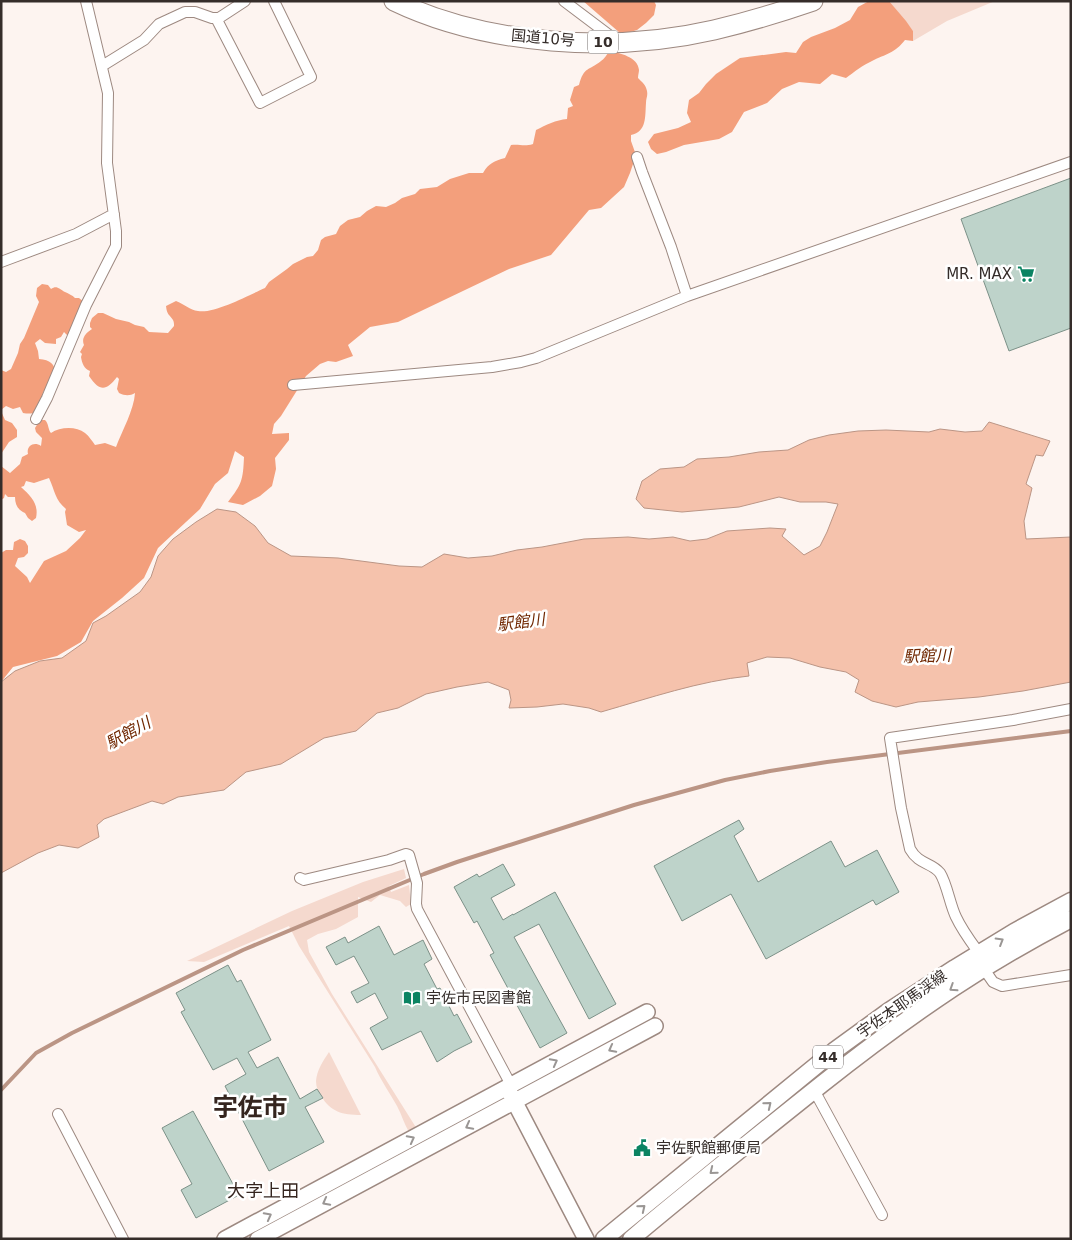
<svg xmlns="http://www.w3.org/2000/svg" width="1072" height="1240" font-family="'DejaVu Sans','Noto Sans JP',sans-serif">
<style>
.green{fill:#f5d9ce}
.forest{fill:#f39f7c}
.water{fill:#f5c2ac;stroke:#bb9585}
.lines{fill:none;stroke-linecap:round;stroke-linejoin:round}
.stream{stroke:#bb9585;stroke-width:4}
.building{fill:#bed3ca;stroke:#7c9188}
.street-casing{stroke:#9d8981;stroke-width:12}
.secondary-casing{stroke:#9d8981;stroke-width:18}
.primary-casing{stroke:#9d8981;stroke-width:19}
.highway-casing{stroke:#9d8981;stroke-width:21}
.street{stroke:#fff;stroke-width:10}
.secondary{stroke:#fff;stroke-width:15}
.primary{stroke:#fff;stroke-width:16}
.highway{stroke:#fff;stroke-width:19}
.oneway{stroke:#9a9694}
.labels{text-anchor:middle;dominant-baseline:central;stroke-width:5;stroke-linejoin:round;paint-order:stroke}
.shield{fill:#fff;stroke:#726c6a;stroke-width:1}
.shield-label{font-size:14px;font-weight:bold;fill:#352d2a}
.street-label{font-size:15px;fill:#352d2a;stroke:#fff}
.poi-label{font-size:15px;fill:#352d2a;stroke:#fff;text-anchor:start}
.water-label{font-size:16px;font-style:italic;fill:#702700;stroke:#fff}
.quarter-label{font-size:18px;fill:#35251f;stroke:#fff}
.town-label{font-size:25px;font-weight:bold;fill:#35251f;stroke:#fff}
</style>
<rect width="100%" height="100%" fill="#fdf4f0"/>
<path class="green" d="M889 1H995L947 21 913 41V31Z
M404 869 406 878 389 886 391 892 409 885 411 904 406 907 400 901 380 895 371 902 358 897V917L336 929 318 934 307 940 309 952 332 994 417 1129 409 1132C404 1124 402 1115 397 1106 390 1093 381 1081 375 1067L299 946 289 926 204 962 187 961 292 911 363 882Z
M329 1052 361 1115C342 1115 331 1112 321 1096 318 1091 316 1087 316 1081 317 1070 323 1061 329 1052Z"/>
<path class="forest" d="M583 1H654L656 5 654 15 646 23 637 30 627 33H620Z
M869 1H889L906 21 913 31V41L905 40C895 53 886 54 872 61 863 65 854 72 846 78L832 74 820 84 799 82 782 89 767 103 744 112 732 132 719 139 684 145 666 152 657 154 651 149 648 142 654 134 678 128 691 122 687 113 689 100 699 93 706 84 716 74 740 58 786 52 796 53 803 42 811 37 835 28 850 20 858 7Z
M609 51C620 53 638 57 639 70 639 72 638 75 638 78 642 82 646 85 647 91 648 96 646 98 646 103 645 116 647 132 631 135V141L636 155 630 173 624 187 601 208 589 210 551 255 509 269 398 322 370 327 348 345 353 356 336 362 328 361 320 364 306 376 281 416 274 424 272 434 289 433V440L275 458 276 469 272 486 260 496 243 505 228 502C242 484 243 480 244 457L235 451 228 473 215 484 200 509 158 548 144 578 122 598 93 621 81 642 57 656 13 667 1 682V553L6 550H13L14 542 20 539 25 541 28 546V553L24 557 18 558 15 566 27 577 30 583 44 561 66 551 80 538 86 530 79 532 67 525 65 512 66 509C55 500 55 491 49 478L34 483 26 481 24 486 21 487C31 496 39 504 36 518L32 521 28 518 25 513C18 510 15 505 15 497H8L5 494 4 498 1 500V466L10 473 20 464 22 457 28 454C26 446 34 441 41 446L42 438 36 432 35 428 40 420H45C49 424 48 430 51 433 60 427 76 426 85 433 89 436 92 441 95 445L105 443 116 447C122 431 134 410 135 393 130 396 125 396 119 393L117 389 119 379 117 377C106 391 100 392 89 376L90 371C84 369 82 363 81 357L82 354 80 352 84 345C81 338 86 333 92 329L90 327V323L92 318 98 313H103L116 319 129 322 135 325 144 327 149 332 168 333 174 326C174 324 174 322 173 320 169 314 167 315 166 306L176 301C184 304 190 310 198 311 214 314 249 295 265 288L269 282 287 269 293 264 307 257 313 256 318 250 321 240 325 237 336 234 340 226 348 220 360 217 367 211 376 206 386 207 395 203 402 198 415 194 420 189 437 187 450 179 469 173H483C489 163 494 161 505 158L511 145C520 144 524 147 533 144L536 130C546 125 556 120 567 119L568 108 573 106 570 100 574 87 579 85C584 66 589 71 601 61 604 59 607 55 609 51Z
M42 284 48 285 51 289C57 285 59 289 65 292 69 294 72 295 75 298H79L84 302 70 338 64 332 61 337 56 339V344L45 343 40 339 35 343 38 351 39 359C62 360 57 381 43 392 41 407 40 416 23 413L20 407 13 409 6 406 1 410V370L6 372 11 369 18 353 20 344 24 338 39 302 36 296 37 288Z
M1 411 5 420 12 423 17 430V437L9 442 1 454Z"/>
<path class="water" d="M989 422 1050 441 1043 456 1036 455 1026 484 1032 488 1024 521 1026 539 1071 537V682L1023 691 979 697 918 702 896 707 872 701 855 692 859 680 846 672 820 667 790 658 767 657 747 663 749 676C699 681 650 698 601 712L589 708 563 704 537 707 509 708 511 700 509 690 488 682 457 687 426 694 398 708 377 713 356 731 324 738 281 764 246 772 224 790 178 797 163 804 152 801 104 819 97 825 99 837 78 848 59 845 38 853 1 873V682L15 671 40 661 62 658 86 641 93 623 106 616 140 592 151 577 158 556 173 539 196 522 217 509 236 512 255 526 268 543 291 556 338 558 399 566 422 567 444 554 468 558 492 556 517 550 542 547 584 539 628 537 649 539 673 537 690 541 707 539 727 531 770 528 786 529 782 536 804 555 820 546 827 532 838 504 826 502H800L779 497 739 507 682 512 644 508 636 499 642 481 660 469 684 467 697 459 729 457 759 452 788 450 809 440 829 435 858 431 886 430 929 432 940 429 965 432 982 431Z"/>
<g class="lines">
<path class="stream" d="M1 1090 36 1053 72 1033 243 950 424 874 457 862 634 805 725 780 770 771 827 762 1071 731"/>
</g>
<path class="building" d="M1071 178V328L1009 351 961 219Z
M739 820 744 829 734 836 758 882 831 841 845 867 877 850 899 892 876 905 873 900 766 959 731 894 682 921 654 866Z
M503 864 515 885 491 898 503 920 513 914V915L555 892 616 1004 589 1019 539 924 514 937 567 1033 540 1048 490 955 494 953 477 921 474 923 454 887 477 874 479 877Z
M379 926 394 955 423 940 432 959 424 964 437 989 440 988 454 1016 457 1014 472 1042 454 1051 437 1062 421 1031 382 1050 370 1028 388 1018 375 993 357 1003 351 992 369 983 354 956 336 965 326 947 345 937 348 943Z
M228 965 237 982 241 980 271 1040 248 1052 257 1068 278 1057 300 1099 317 1089 323 1098 305 1107 324 1142 269 1171 225 1086 246 1074 237 1058 213 1070 181 1012 185 1010 176 993Z
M193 1111 239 1195 196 1218 181 1190 192 1184 162 1128Z"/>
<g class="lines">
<g class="street-casing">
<path id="street" d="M564 1 617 41
M216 18 260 103 311 77 274 1
M102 66 144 40 159 24 185 12H195L212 18H219L245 1
M637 157 642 172 671 247 687 296
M1 262 76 234 114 214
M293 385 492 367 521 362 536 358 687 296 1071 162
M36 419 47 398 86 305 116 246V231L107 163 108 93 86 1
M300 878 304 880 389 860 406 854 409 855 417 883 416 904 417 909 511 1085
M979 953C971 942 962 930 956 917 950 905 947 884 940 873 931 862 919 865 910 849L901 808 890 738 1013 720 1071 709
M984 969 993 982 1002 986 1071 975
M814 1090 882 1215
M58 1114 123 1239"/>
</g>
<g class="secondary-casing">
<path id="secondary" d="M510 1093 586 1239
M225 1239 647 1012
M258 1239 655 1026"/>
</g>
<g class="primary-casing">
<path id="primary" d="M604 1239 834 1051 889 1011 955 968 1014 932 1071 901
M631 1239C694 1186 758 1135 822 1084 865 1050 908 1018 953 988 991 963 1031 940 1071 919"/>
</g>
<g class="highway-casing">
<path id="highway" d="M394 1C488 46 614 53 714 30 748 22 781 12 813 1"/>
</g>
<use href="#street" class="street"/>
<use href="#secondary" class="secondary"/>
<use href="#primary" class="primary"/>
<use href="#highway" class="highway"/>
</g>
<defs><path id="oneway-chevron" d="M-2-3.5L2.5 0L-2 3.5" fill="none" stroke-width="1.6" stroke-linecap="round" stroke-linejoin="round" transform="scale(1.25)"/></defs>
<g class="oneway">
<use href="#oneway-chevron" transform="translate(1000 941) rotate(-31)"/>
<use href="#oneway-chevron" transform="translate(953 988) rotate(147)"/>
<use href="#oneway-chevron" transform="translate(612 1049) rotate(152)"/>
<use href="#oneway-chevron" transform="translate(554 1062) rotate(-28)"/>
<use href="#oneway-chevron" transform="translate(768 1105) rotate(-39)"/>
<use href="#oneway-chevron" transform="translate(469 1126) rotate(152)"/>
<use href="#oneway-chevron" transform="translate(411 1139) rotate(-28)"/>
<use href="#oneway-chevron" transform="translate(713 1171) rotate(141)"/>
<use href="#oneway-chevron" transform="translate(326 1202) rotate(152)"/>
<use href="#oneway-chevron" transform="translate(642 1208) rotate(-39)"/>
<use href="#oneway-chevron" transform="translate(268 1216) rotate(-28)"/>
</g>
<defs>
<g id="supermarket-bare" transform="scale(1.35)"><path d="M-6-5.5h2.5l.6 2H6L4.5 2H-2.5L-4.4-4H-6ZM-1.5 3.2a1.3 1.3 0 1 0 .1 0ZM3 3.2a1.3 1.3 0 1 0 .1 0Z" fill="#0b8362" stroke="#fff" stroke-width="2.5" paint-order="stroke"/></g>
<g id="library-bare" transform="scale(1.35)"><path d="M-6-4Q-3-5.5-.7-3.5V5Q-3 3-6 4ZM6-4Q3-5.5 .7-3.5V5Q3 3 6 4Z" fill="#0b8362" stroke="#fff" stroke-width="2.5" paint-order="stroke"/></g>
<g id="civic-bare" transform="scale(1.35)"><path d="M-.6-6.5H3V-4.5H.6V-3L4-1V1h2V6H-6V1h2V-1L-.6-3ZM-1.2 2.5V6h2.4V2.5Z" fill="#0b8362" stroke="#fff" stroke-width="2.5" paint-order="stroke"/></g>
</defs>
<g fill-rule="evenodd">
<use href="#supermarket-bare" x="1026" y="274"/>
<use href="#library-bare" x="412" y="998"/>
<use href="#civic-bare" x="642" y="1148"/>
</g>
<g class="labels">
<g class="shield">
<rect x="588" y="30.5" width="30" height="23" rx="4"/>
<rect x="813" y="1045.5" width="30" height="23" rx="4"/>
</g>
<g class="shield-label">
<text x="603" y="42">10</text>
<text x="828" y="1057">44</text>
</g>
<g class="street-label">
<text transform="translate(543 38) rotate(5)">国道10号</text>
<text transform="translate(902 1004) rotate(-35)">宇佐本耶馬渓線</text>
</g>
<g class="poi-label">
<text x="1012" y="274" text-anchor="end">MR. MAX</text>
<text x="426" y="998">宇佐市民図書館</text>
<text x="656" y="1148">宇佐駅館郵便局</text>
</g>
<g class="water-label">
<text transform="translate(521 622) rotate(-7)">駅館川</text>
<text transform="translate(927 656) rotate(-2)">駅館川</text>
<text transform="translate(128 733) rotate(-29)">駅館川</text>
</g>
<g class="quarter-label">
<text x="263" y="1190">大字上田</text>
</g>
<g class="town-label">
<text x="250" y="1107">宇佐市</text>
</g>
</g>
<rect width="1072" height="1240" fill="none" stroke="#352d2a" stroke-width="5"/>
</svg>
